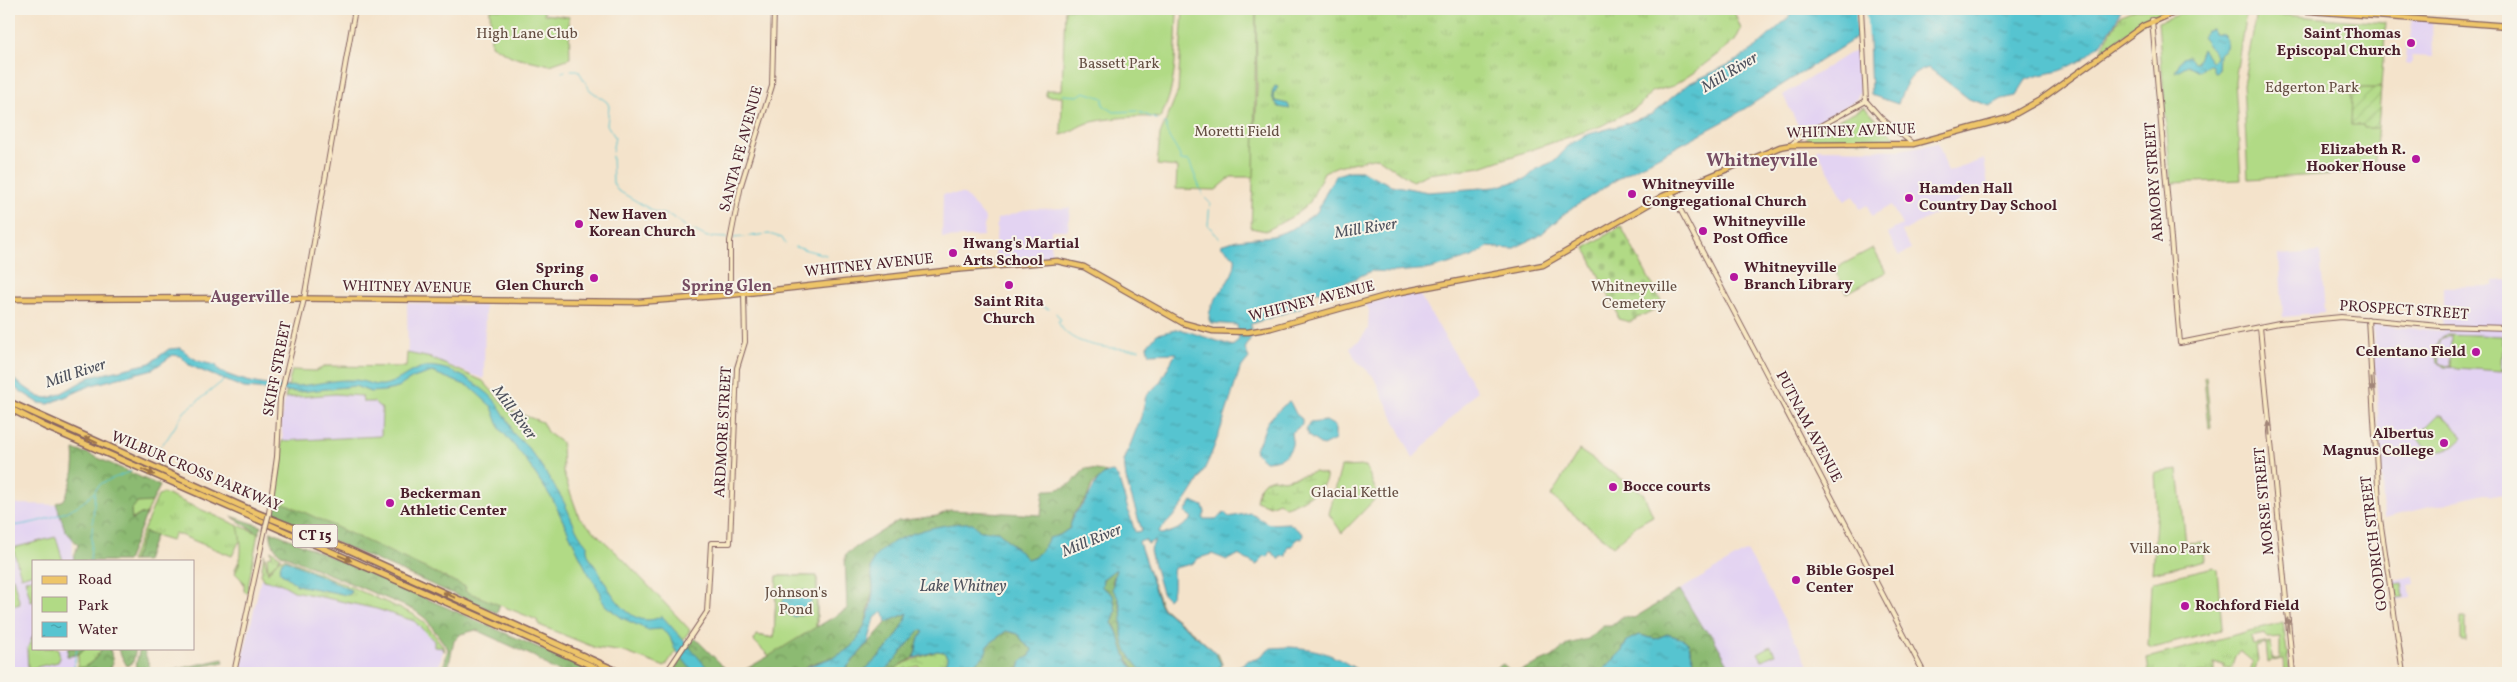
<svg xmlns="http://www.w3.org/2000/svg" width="2517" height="682" font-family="Vollkorn,serif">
  <defs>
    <pattern id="grass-tufts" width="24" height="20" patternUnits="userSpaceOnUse" patternTransform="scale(1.25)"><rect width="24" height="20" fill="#b1da85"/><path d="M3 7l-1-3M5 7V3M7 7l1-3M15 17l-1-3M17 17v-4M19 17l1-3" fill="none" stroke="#9abb73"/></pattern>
    <pattern id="forest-crowns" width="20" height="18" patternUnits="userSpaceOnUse" patternTransform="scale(1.25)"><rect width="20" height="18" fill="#8cba72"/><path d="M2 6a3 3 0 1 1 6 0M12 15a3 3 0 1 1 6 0" fill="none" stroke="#74975e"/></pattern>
    <pattern id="wetland-marsh" width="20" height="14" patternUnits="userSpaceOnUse" patternTransform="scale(1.25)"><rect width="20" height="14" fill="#b1da85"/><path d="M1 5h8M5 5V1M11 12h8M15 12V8" fill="none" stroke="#9abb73"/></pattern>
    <pattern id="cemetery-stones" width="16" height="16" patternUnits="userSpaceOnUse" patternTransform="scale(1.25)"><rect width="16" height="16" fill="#b1da85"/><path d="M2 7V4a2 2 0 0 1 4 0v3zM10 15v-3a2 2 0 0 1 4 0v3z" fill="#9abb73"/></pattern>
    <pattern id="garden-furrows" width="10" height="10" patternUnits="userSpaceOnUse" patternTransform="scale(1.25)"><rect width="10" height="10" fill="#b1da85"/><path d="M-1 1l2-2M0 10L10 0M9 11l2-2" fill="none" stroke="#9abb73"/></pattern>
    <pattern id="water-ripples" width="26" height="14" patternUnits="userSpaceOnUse" patternTransform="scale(1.25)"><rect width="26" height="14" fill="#57c4d0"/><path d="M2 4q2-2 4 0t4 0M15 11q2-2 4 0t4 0" fill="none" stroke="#4a9fa9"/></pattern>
  </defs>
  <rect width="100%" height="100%" fill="#f7f3e8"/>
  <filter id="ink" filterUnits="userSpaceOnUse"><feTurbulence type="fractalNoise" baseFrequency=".02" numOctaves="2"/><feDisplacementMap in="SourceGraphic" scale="10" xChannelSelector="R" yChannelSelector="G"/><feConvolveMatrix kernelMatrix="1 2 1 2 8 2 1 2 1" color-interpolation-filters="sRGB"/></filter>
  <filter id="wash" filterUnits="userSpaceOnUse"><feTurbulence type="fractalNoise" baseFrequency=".0096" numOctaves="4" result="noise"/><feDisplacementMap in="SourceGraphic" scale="20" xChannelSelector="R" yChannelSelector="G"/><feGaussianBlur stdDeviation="1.12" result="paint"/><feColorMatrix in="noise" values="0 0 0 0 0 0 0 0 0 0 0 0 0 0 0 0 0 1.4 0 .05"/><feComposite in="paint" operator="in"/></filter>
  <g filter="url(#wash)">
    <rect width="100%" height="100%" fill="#f4e3cb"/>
    <!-- built -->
    <path fill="#e3d3f2" d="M2412,19l20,1 1,37 -21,-1 -2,9 -5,-1 1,-19 4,-4z
      M1857,51l3,40 -4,9 -55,31 -18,-36 65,-41z
      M1938,143l10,29 36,-13 4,26 -86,47 9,18 -12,6 -12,-23 15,-8 -11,-20 -19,11 -5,-11 -7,4 -6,-13 -9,5 -29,-52 84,1z
      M943,194h21l21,24 -2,18 -41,2z
      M1070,208l-2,22h-17v26l-56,5 2,-42 33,-10z
      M2320,252l5,61 -42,4 -4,-62z
      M2508,280v215l-24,-1 -100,24 -11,-193 70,6v-44l51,-1v-5z
      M1418,292l59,99 -64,67 -40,-82 -18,-17 -5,-12 9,-6 9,-12 1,-19 -3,-6z
      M407,303l78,2 -1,74 -36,-14 -40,-3z
      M335,394l27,2 17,9 3,4 -1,27 -98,5 -2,-20 4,-23z
      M9,504l63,1 1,56h-39v87h38l4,8 -2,11 -3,-1v7h-62z
      M1747,551l7,12 59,110h-82l-53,-82z
      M2414,576l1,8 -6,1 2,13 -15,2 -2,-20z
      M261,578l21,6 12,7 83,18 37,12 30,27 -7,25h-197z"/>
    <!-- grass -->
    <path fill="url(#grass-tufts)" stroke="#7e7c58" fill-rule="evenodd" d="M1256,9h477l8,20 -6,12 -42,32 -20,13 -22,6 -12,14 -38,20 -120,41 -53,7 -16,7 -35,-24 -39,9 -14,6 -14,30 -13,12 -31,17 -15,-3 6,-142z
      M2135,9h36l-25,11 -44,31 -1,-2 20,-34z
      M2206,376l5,51 -2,1 -5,-51z
      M163,493l76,33 11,8 -10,31 4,19 -9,-15 11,-22v-7l-7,2 -7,14 -57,-23 -4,8 -26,-8 -12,28h-3l28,-65z
      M146,501l6,1 -6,13 -5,-1 -10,6v-10l4,-7z
      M271,550l10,7 -13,14 -1,-14 5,-1z
      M264,554l4,19 10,-13 7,-2 128,56 12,9 19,24 1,4 -3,-1 1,-2 -9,-1v-6l-20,-20 -37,-12 -83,-18 -12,-7 -19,-4 -2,-5z
      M2283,622l7,51h-5l-1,-14 -13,2 -3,2 -2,-19 -10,3 2,12 -4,14h-4l3,-11 -13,-11 -4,5 -4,12h-8v-4h-10v9h-65l-2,-15zM2265,634l2,4 13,-1v22h-8l-1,-17 -18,3 -2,-8z
      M85,648h17c-5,10 -14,19 -24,22v-15z"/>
    <!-- forest -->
    <path fill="url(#forest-crowns)" stroke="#6b6c4e" d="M74,450l13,3 73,33 -8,16 -15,1 -6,7 1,10 9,-6 5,1 -19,46h-54l5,-16 -13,-15 -9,-27 8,-3c8,-17 12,-31 10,-50z
      M1085,468l22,4 -15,13 -5,13 -14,16 -3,14 -10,7 -11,4c-5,10 -10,17 -22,20l-29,-28h-18l-109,35 2,23 -9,41 -9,13 -14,12 -31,9 -13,9h-58l30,-17 -15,-15 2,-6 18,3 3,-62h40v51l30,-18 -2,-53 2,-3 51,-32 39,-5 13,-6 91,5 3,-25c20,1 29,-6 41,-22z
      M279,491l224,106 -6,16 -224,-98z
      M231,516l30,10 -2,8z
      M271,531l326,142h-30l-15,-4 -17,-12 -59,-27 -15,4 -7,7 -7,32h-5l6,-24 -22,-30 -12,-9 -133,-56c-7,-5 -11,-14 -10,-23z
      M145,532l10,4 -9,25h-13z
      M1138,542l22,60 3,6 55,46 4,10 -2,9h-3c14,-17 -42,-54 -54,-64l-4,-6z
      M1117,568l-5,14 5,12 7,31 -2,10 21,37 4,1 -11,-2 -11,-15 -9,-28 -4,-5 4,-12 -15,-24 2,-8z
      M1680,590l22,37 10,8 21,38h-35l-10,-30 -5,-4 -16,-5 -12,5 -15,-4 -13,6 -5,10 -18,18 -1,4h-88l37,-16 16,-13 20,-5 15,-13h8l12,-10 11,2z
      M908,613c-8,25 -28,44 -47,60h-19l45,-51z
      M919,630l5,1 -5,7 -5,20 -14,7 -7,8h-12l7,-5z
      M1006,631l12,3 7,10 8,5 -3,7 -9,5 -3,12h-55l12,-9 13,-19z
      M695,638l35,35h-18l-24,-26z
      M68,648h17c-6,6 -9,8 -18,8z
      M102,648h8l3,15 -5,10h-46l3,-4c17,2 29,-5 37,-21z
      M117,648h19l-3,14 -6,4z
      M140,648h3l9,25h-18z
      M682,657l12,16h-22z
      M223,659l1,3 -53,11h-12z
      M1503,664l10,9h-25z"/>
    <!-- wetland -->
    <path fill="url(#wetland-marsh)" stroke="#7e7c58" d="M1315,472l11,3c3,13 -31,30 -41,32l-6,-5 -9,4 -14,-5 3,-13 6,-7 8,-3 10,2z
      M937,651l7,1 4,7 -6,14h-23v-7l-26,7 7,-8z"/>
    <!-- cemetery -->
    <path fill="url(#cemetery-stones)" stroke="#7e7c58" d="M1621,226l42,79 -33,17 -12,-3 -1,-7 -32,-64z"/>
    <!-- park -->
    <path fill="#b1da85" stroke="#7e7c58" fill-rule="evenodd" d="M490,9h54v5l25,3 1,41 -20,7 -39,-9 -20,-11z
      M1065,9h110l2,5c-2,36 1,72 -17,104 -18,-3 -57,0 -75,6 -9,3 -14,9 -24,11l1,-38 -16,-1v-6h16z
      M1183,9h73l-2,168h-23l-15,13 -40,-1 1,-22 -20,-2 3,-30 18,-44z
      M2213,9l33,3 -11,69 6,99 -70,3 -13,-161 25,-9z
      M2257,13l129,10 -12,149 -126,7 -5,-95z
      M1864,107l32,31v3l-90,-1 2,-5z
      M1873,248l13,24 -39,21 -13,-24z
      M2447,334l55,2 6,2 -6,-1 -1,32h7l-7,2 -57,-4 -7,-6 -3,-12 5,-10zM2451,335l-1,32h-1l-9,-4 -4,-13 4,-11z
      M407,353l24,5 52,23 26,29 33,12 5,10 15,11 1,29 16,45 45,43 66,70 -25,37 -41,-15 -28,-4 -57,-23 -2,-5 -72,-29 1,-4 -186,-86v2l-4,-1 6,-61 99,-5 1,-27 -8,-7h-11l-1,-6 -27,-2 -50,4 7,-28 24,1 10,-5 80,1z
      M2438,415h4l21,22c-19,19 -28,19 -47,0z
      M1579,450l64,43 10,23 -16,9 -24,21 -62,-50z
      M1366,466l12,30 -36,37 -13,-19 12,-47z
      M2178,470l8,73 17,-1 2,18 -53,13 5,-66 -2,-34z
      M238,525l20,8 -11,60 -3,-2v-9l-9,-9c9,-15 6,-32 3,-48z
      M56,537l7,24h-29v12l-13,4 -8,-29z
      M2214,567l3,3 5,57 -2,4 -68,17 -4,-2 3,-62 3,-3z
      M777,576h40l-1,51 -47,29 -15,-15 2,-6 18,3z
      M13,578l7,26 -11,3v-28z
      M34,578v23l-3,1 -6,-22z
      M2402,583l2,14 -7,1 -2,-14z
      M2461,618h5v23h-5z
      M34,634v14h24l2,10 -2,4 -30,7 -1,-20z
      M1771,646l4,8 -13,6 -4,-7z"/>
    <!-- garden -->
    <path fill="url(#garden-furrows)" stroke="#7e7c58" d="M2357,88h24l-3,40h-14l-1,-3h-12l1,-32z"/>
    <!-- water -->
    <path fill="url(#water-ripples)" stroke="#50727e" d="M1793,9h62v2l74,-2 9,3 21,-3h162c-11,29 -29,48 -57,60 -12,5 -26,5 -38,11l-10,16 -14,3 -12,7 -21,-7 -40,-31c-19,4 -25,18 -31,36l-27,-9 -2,-58 -13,1 -126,80 -108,58 -54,35 -29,25 -27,13 -24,-2 -16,10 -41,12 -37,3 -23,-1 -28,13 -33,10 -10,14 -49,16v13l-6,12 4,9 -9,11c-20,61 -32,117 -81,162l1,3c10,0 25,-7 32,-16l-7,-6 7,-11 11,5 2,6 -2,7h13l8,-7 5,5 21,-4 19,11 20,-1 14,11 -1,5 -4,-1 -6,8h-4l-2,10 -6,1 -1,3 -8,-9 -3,6 -4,-1 -7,9 -19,-10 -11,5 -15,-6 -13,4 -7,6 -18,4c-3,10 3,23 -6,31l-6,-6 -12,-42 5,-11 -7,4 -3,-4 -6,2 20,61 4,6 51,42 7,13 -4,9 -74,-1c-10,-10 -20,-23 -21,-38 0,-15 1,-34 -10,-45l4,-20 -13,10 -1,8 11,8 3,16 -4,12c12,16 9,38 27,50h-121l3,-12 9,-5 2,-7 -7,-5 -7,-10 -12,-3 -18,14 -3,10 -22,18h-21l6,-14 -4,-7 -7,-1 -23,7 5,-20 5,-6 -4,-2 -32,38 -7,5h-20c19,-16 39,-35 47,-60l-21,9 -4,-11 -8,7 -7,25 -26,30h-45c19,-14 45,-13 59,-32 10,-14 17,-37 17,-54 0,-6 -2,-13 -2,-19 3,-31 77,-47 102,-45l7,8h18l29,28c12,-3 16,-10 22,-21l11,-3 10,-7c3,-18 8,-16 17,-29 7,-10 10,-26 26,-27l5,5 17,55 7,-1 -16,-52 -2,-18 17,-44 5,-21 14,-14 16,-29 -27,1 -2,-8 10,-12 23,-5 53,17 6,-7 -2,-14 -26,-2 -2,-3c-1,-23 29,-40 26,-63l-15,-12 17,-5 36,-4 19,-7 25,-17 13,-28 7,-9 12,-4h13l29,14 37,7 67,-5 31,-8 12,-11 17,-7 15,-17 19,-10 33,-9 30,-11 36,-30 50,-24 17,-12 34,-31z
      M2212,29l1,5 10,1 4,5 -1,8 -7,6 -1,17 -4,1 -3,-8h-3l-9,7 -11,-6 -13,7 7,-14 6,-2 6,6h3l5,-13 9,12 4,-2 1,-4 -14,-18 4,-7z
      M1275,86l3,1 -5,8 2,6 13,3 2,5 -11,-2c-6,-8 -10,-10 -4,-21z
      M181,348c13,12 17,14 35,17l3,6c24,11 52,17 78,15 19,-1 37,-7 56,-6 11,0 19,6 30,5 13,-2 22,-11 34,-16 22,-9 52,9 69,23 10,7 16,20 23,30 2,3 1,7 3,10 5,6 11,10 16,16 12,14 22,32 32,47 10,16 14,37 27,50 -1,10 5,17 10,24 13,22 34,64 65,47l50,57h-18l-20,-25 -4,-11 -9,-8 -13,1 -26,-12 -16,-12 -5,-7v-6l-14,-22 -34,-71 -30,-44 -23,-27 -8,-22 -22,-20 -38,-15 -19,6 -18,11 -11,2 -14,1 -15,-6 -57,6 -54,-4 -44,-18 -11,-5 -9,-9 -7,-1 -20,14 -61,16 -43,19 -10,-1 -30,-19v-8l30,21 9,1 12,-4 30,-17 60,-14 19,-14z
      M1290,402l6,12 6,5v6l-11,8c0,4 2,8 1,12 -3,12 -16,16 -27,16l-9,-8 -1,-5c7,-7 8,-17 12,-25 3,-5 19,-21 23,-21z
      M1326,421l9,5v14l-12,6 -15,-10 -2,-7 4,-6z
      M286,560l65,30 -1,4 -3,1 -50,-10 -18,-14 3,-10z
      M803,590l6,2 3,5 -3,15 -15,5 -12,-5 -2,-3c3,-13 11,-17 23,-19z
      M1667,634l16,5 5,4 10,30h-95l1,-4 18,-18 5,-10 7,-4 6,-2 15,4z
      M1289,647c35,2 45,9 74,26h-135l21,-13 8,-1 14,-11z"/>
    <!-- pier -->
    <path fill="#f4e3cb" d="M1856,9h10l2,30 -11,1z"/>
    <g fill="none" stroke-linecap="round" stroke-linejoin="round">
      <!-- stream -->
      <path stroke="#57c4d0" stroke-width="1" d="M571,70h7l12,20 17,12 2,4 -2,19 8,12 -3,15
        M562,72l3,-1
        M1063,95l15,1 6,-4 19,6v7l11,7 23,-1 21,9
        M1164,123l2,1c-1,15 12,22 15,36l8,1 14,35 7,7 -2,22 11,13
        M612,156l1,27 4,7 38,22 16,4 14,10
        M693,230l14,7 21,1
        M733,238l36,-4 13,4 3,5
        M795,247l31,8
        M1024,300l25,9
        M1056,313l5,7 -3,1c10,27 57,28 81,28
        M148,458l19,-19 18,-28 38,-30
        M9,526c24,-1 70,-14 85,-34
        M90,561l5,-71 7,-7 29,-12
        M77,648l-3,18 4,7"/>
    </g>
  </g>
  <g filter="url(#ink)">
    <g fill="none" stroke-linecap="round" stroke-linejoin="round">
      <!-- secondary casing -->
      <g stroke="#866463" stroke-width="6">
        <path id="secondary" d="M1861,9l5,92 14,16 33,27
          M2152,20l28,323 99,-20 62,-6 99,9 68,2
          M1791,145l9,-8 66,-36
          M1671,192l253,481
          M730,295v-54l11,-56 31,-99 2,-77
          M2368,319l12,200 23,154
          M2260,327l33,346
          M269,513l8,-56 3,-59 24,-99 51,-290
          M234,673l31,-144
          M666,673l41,-61 4,-69h19l7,-175 8,-26 -1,-49"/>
      </g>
      <!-- primary casing -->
      <g stroke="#866463" stroke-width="7">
        <path id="primary" d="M2284,9l224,17
          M9,299l242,-1 387,4 92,-7 223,-25 104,-9 27,6 99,56 30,8 35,1 23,-4 125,-35 147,-28 120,-69 117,-49 11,-2 122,-1 95,-26 32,-18 103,-74 40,-17"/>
      </g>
      <!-- motorway casing -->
      <g stroke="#866463" stroke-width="8">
        <path id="motorway" d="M9,402l248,111 90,36 274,124
          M9,408l35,18 564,247"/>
      </g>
      <!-- secondary -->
      <use href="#secondary" stroke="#f8e8c3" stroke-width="4"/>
      <!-- primary -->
      <use href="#primary" stroke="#eec569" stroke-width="4.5"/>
      <!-- motorway -->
      <use href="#motorway" stroke="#eec569" stroke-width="5"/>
      <!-- secondary-bridge casing -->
      <g stroke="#866463" stroke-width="6" stroke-linecap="butt">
        <path id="secondary-bridge" d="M265,529l4,-16"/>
      </g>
      <!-- secondary-bridge -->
      <use href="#secondary-bridge" stroke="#f8e8c3" stroke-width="4"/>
    </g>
    <!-- one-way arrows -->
    <defs><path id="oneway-solid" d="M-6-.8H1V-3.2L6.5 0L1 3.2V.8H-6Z" transform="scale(1.25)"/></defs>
    <g fill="#a18477">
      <use href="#oneway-solid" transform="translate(2372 385) rotate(86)"/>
      <use href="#oneway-solid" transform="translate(2269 428) rotate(-95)"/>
      <use href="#oneway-solid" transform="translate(2288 625) rotate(-95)"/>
    </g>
    <g fill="#9c724a">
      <use href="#oneway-solid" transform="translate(91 440) rotate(-156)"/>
      <use href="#oneway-solid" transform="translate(148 472) rotate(24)"/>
      <use href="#oneway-solid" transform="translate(345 558) rotate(23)"/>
      <use href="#oneway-solid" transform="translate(449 595) rotate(-156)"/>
    </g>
  </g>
  <!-- markers -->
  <g fill="#b5179e" stroke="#f7f3e8" stroke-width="2">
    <circle cx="2411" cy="43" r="5"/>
    <circle cx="2416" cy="159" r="5"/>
    <circle cx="1632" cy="194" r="5"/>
    <circle cx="1909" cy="198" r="5"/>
    <circle cx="579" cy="224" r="5"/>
    <circle cx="1703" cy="231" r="5"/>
    <circle cx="953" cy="253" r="5"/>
    <circle cx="1734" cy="277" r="5"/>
    <circle cx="594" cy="278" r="5"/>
    <circle cx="1009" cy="285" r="5"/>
    <circle cx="2476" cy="352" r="5"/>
    <circle cx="2444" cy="443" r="5"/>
    <circle cx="1613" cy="487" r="5"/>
    <circle cx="390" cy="503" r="5"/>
    <circle cx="1796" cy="580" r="5"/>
    <circle cx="2185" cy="606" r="5"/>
  </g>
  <g text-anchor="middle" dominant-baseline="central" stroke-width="4" stroke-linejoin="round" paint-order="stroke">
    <!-- shield labels -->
    <rect fill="#f7f3e8" stroke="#7e5f64" stroke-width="1" x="292.5" y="524.5" width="45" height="23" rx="4"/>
    <g font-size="14" font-weight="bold" fill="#4a1f2b">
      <text x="315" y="536">CT 15</text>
    </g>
    <!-- park labels -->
    <g font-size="15" fill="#644e42" stroke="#f7f3e8">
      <text x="527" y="34">High Lane Club</text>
      <text x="1119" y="64">Bassett Park</text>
      <text x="2312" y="88">Edgerton Park</text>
      <text x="1237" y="132">Moretti Field</text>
      <text x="1634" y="287">Whitneyville<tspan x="1634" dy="17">Cemetery</tspan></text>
      <text x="1355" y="493">Glacial Kettle</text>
      <text x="2170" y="549">Villano Park</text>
      <text x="796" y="593">Johnson's<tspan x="796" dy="17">Pond</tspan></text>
    </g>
    <!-- poi labels -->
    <g font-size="15" font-weight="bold" fill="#4a1f2b" stroke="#f7f3e8" text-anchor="start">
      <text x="2401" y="34" text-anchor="end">Saint Thomas<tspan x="2401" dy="17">Episcopal Church</tspan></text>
      <text x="2406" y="150" text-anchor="end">Elizabeth R.<tspan x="2406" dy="17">Hooker House</tspan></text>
      <text x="1642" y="185">Whitneyville<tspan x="1642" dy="17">Congregational Church</tspan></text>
      <text x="1919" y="189">Hamden Hall<tspan x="1919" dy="17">Country Day School</tspan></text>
      <text x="589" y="215">New Haven<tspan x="589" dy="17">Korean Church</tspan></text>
      <text x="1713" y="222">Whitneyville<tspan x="1713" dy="17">Post Office</tspan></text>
      <text x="963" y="244">Hwang's Martial<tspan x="963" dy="17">Arts School</tspan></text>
      <text x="1744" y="268">Whitneyville<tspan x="1744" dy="17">Branch Library</tspan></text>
      <text x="584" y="269" text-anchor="end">Spring<tspan x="584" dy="17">Glen Church</tspan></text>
      <text x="1009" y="302" text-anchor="middle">Saint Rita<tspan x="1009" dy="17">Church</tspan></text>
      <text x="2466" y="352" text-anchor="end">Celentano Field</text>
      <text x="2434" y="434" text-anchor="end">Albertus<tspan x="2434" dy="17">Magnus College</tspan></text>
      <text x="1623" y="487">Bocce courts</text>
      <text x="400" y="494">Beckerman<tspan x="400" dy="17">Athletic Center</tspan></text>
      <text x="1806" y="571">Bible Gospel<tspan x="1806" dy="17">Center</tspan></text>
      <text x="2195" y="606">Rochford Field</text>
    </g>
    <!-- street labels -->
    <g font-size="15" fill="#4a1f2b" stroke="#f7f3e8">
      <text transform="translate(1851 132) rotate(-2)">WHITNEY AVENUE</text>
      <text transform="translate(742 149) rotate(-75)">SANTA FE AVENUE</text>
      <text transform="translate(2155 182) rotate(-94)">ARMORY STREET</text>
      <text transform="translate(869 266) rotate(-6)">WHITNEY AVENUE</text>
      <text transform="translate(407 288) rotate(1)">WHITNEY AVENUE</text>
      <text transform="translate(1312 302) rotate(-14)">WHITNEY AVENUE</text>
      <text transform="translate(2404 311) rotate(4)">PROSPECT STREET</text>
      <text transform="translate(278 369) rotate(-79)">SKIFF STREET</text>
      <text transform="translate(1808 427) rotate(62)">PUTNAM AVENUE</text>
      <text transform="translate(724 432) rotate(-87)">ARDMORE STREET</text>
      <text transform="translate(196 472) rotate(23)">WILBUR CROSS PARKWAY</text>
      <text transform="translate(2265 501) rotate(-95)">MORSE STREET</text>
      <text transform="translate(2375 543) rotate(-97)">GOODRICH STREET</text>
    </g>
    <!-- water labels -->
    <g font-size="16" font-style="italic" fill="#4e515d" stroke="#f7f3e8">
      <text transform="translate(1730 73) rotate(-31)">Mill River</text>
      <text transform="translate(1366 229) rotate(-9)">Mill River</text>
      <text transform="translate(76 374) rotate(-18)">Mill River</text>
      <text transform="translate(514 413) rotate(53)">Mill River</text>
      <text transform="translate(1092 541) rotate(-22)">Mill River</text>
      <text x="963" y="587">Lake Whitney</text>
    </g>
    <!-- neighbourhood labels -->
    <g font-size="16" font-weight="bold" fill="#774d63" stroke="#f7f3e8">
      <text x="727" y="287">Spring Glen</text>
      <text x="250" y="298">Augerville</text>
    </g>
    <!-- quarter labels -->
    <g font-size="18" font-weight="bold" fill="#774d63" stroke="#f7f3e8">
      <text x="1762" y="161">Whitneyville</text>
    </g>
  </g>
  <!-- margin -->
  <rect width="2517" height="682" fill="none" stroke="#f7f3e8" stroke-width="30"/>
  <!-- legend -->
  <rect x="32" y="560" width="162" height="90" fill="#f7f3e8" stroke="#b29e9c"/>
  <rect x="42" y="576" width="25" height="8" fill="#eec569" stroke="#b29e9c"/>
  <text x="78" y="584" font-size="15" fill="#4a1f2b">Road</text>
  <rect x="42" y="597" width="25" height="15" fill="#b1da85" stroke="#b29e9c"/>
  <text x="78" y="610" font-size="15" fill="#4a1f2b">Park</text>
  <rect x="42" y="622" width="25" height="15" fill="url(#water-ripples)" stroke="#b29e9c"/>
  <text x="78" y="634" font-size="15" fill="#4a1f2b">Water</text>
</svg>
